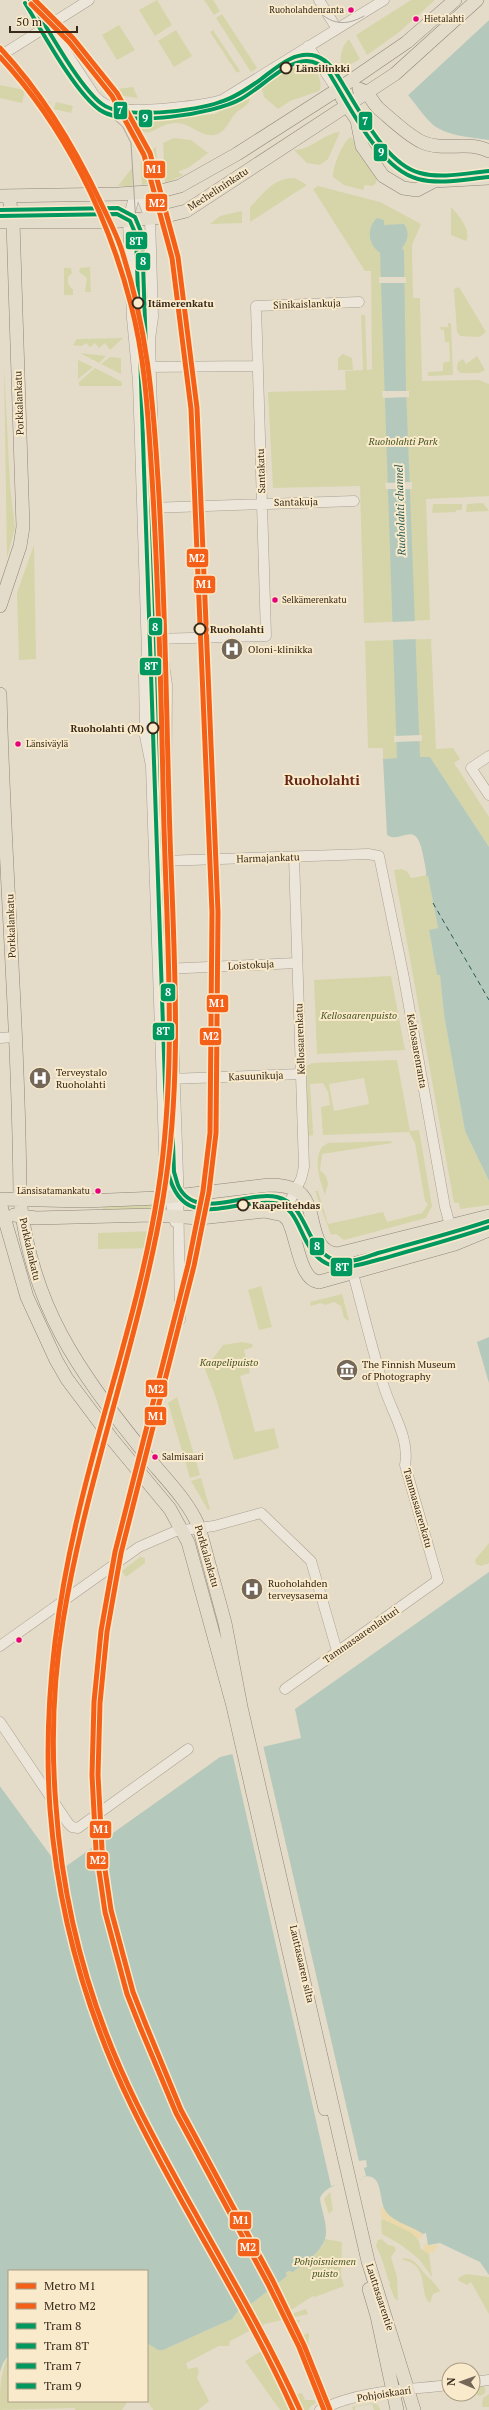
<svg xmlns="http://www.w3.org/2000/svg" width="489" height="2410" font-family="'PT Serif',serif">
  <rect width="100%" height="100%" fill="#e4dcc8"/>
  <!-- green -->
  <path fill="#d5d5a9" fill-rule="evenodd" d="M157,0l15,25 -17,11 -16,-26z
    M204,0h9l7,11 -6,4z
    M411,0h24l-37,33 -31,22 -11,-20z
    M222,14l35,54 -6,4 -35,-54z
    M119,25l16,25 -18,10 -15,-25z
    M176,30l16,26 -18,11 -16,-26z
    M213,30l27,41 -3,2 -27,-41z
    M349,39l11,20 -16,9 -3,-1c-1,-11 0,-20 8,-28z
    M301,58c11,2 24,23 18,33l-29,10 -12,8 -14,-12 -3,-12 34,-21v-5z
    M0,85l25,5 -3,13 -22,-5z
    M133,87l5,11 -29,-4 8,-5z
    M248,94c1,3 2,5 1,8 -3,5 -11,8 -14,12 -7,8 -9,19 -21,21 -14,2 -24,-12 -37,-12 -25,0 -24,22 -49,-1l87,-8z
    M34,99l16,3 -1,6 -16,-4z
    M56,102l17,4 -2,7 -17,-4z
    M340,132l-12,27 -8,6 -13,-2 -13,-13c18,0 28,-16 46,-18z
    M351,137l26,38 -1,8 -3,3 -8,-1 -2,5 -19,-5 -11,-8c-1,-9 11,-38 18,-40z
    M174,138l17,2 17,13 -20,15 -9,3v2l5,2 -19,8 -2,-40z
    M156,147l2,36 -16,2 -1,-26z
    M132,168l1,18h-15z
    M295,178l12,7 -57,37v-15c15,-14 22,-29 45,-29z
    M318,186l62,16 41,22 -9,21 1,53h7l2,83 57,-1 10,4v112l-63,3 4,121 -66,3 -4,-137 -87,2 -5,-96 78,-2 -1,-19 18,-1 -2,-55h4l2,55 5,-1 -1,-98h-6l-52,-82z
    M451,207c7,7 21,24 15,34l-15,-6z
    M242,211v12l-32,1 10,-8z
    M90,267l1,25h-6l2,-14 -8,-6 1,-4z
    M64,268h7l1,5 -4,4v7l5,6v5h-9z
    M459,287l27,45 -6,5 -20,-1 -3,-4 -3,-43z
    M448,323h3l2,52 -25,1v-4l15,-1v-8l7,-2 -1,-19h-4l-1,-12h-3l-1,-3h8z
    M123,338l-13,12 -5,-7 -6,5 -4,-5 -5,4 -4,-4 -4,3 -9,-1 4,-6z
    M80,353l26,3 -7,7z
    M343,354l9,4 1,12h-15v-12z
    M477,356l8,14 -6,3h-19l-3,-4 1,-7 5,-3 3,5z
    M110,357l11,1v16l-20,-10z
    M78,360l15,7 -15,12z
    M4,365l6,120 5,43 -8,30z
    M95,368l27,14v4h-43v-4z
    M483,503l6,8 -23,1 1,-8z
    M433,504h29v6h-6v2l-24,1z
    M34,545l2,114 -17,1 -2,-67z
    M431,639l5,110 17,-1 7,11 -6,4 35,54v30l-59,-90 -47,2v-11h-15l-3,-107z
    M401,869l6,2 4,7 17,-3 10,53 -9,2 8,45 3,-1 4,41 21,116 24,50v24l-29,4 -1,-6h-5l-60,-333z
    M391,976l14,74 -88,4 -3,-74z
    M397,1060l13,71 9,-1 13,76 -6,12 -82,22 -8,-6 -5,1 -16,-44h3l10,33 55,-12 4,10 35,-9 6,-9 -3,-3 -10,-58 -6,-11 -86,3 -2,-28 9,-2 -2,-13 -5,-9 -13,1 3,47v4l-5,1 -2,-70 7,-3zM364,1078l5,26 -35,7 -5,-27z
    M391,1141l1,2 -70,11 -2,16 6,6 2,8 -3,11c-5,-14 -12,-35 -3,-48l6,-4z
    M155,1204v5l-52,1v-4z
    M157,1231v17l-59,1v-16z
    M261,1286l11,41 -13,3 -11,-40z
    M342,1294l7,27 -5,-3 -3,-12 -7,-4 -9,3 -4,-2 -10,3 -1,-4z
    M242,1342l10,2 1,3 -9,3 6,23 -10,3 15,56 19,-4 5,20 -45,12 -18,-62 -11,-29 18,-24z
    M177,1397l23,78 -10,3 -22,-75z
    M201,1478l9,31 -2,1 -17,-29z
    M489,1543v20l-8,3 -5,-2 -1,-4z
    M140,1557l5,1v5l-19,14 -4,-6z
    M330,2192l3,18 -4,4 -5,-15z
    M383,2219c13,7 39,13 37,29l9,6 3,23 -14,-19 -17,-13 -19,-11 -1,-13z
    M325,2239l17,3 -1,34 3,10 -29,11 -2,-1 -30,19 -1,5 9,-6 15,-5 2,5 -13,3v3h5v2l-5,4v8l-5,1 -8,-15 -18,4 -3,5 -2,-3 -29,15 -1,5h-10l-33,17 2,6 9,-2 2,5 -2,6 12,23 -11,9h-45l-6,-10v-57l11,7h5l69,-31 6,-8h4l45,-35 -1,-4 5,-1 1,2 30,-26z
    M382,2239l6,6 6,1 2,4 -5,7 6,20 1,23 -3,-1 -6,-15 2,-1 -2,-1c-4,-12 -6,-23 -13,-36l2,-6z
    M403,2258c14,1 16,10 24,18 5,5 9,8 13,15l-7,3 -3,9c-12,-8 1,-38 -27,-43z
    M466,2274l23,3v37l-18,-32 -4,3 -8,-4 -1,-3z
    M298,2332l6,3 5,-2 -1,16 3,7 -6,-3v-12z
    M273,2344l11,31 -2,1 3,2 7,18 10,-3 3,7h9l2,3 -5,3 -2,4h-29l-35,-49z
    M9,2355v46h119l-6,9h-46l-2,-2 -74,2c0,-20 0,-39 9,-55z
    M474.5 2390a5.5 5.5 0 1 1 11 0a5.5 5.5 0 1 1-11 0Z
    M489,2394v13h-6l-1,-2 1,-7z
    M372,2403l6,2 2,5h-6l-2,-6 -17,3v3h-2l-1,-3z"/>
  <!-- sand -->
  <path fill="#ebd9ac" d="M384,2206l9,11 30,17 -5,6 -6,-7 -31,-15v-10z
    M426,2242l2,3h10l-4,6 -5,3 -6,-4z"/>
  <!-- water -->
  <path fill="#b4c9bc" d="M489,20v120c-18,-3 -46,-4 -59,-18 -8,-8 -14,-18 -22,-27z
    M377,218l7,2v5l20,-1c6,8 4,17 -2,24l2,3 2,136 14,370h10l59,90v334l-24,-50 -21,-116 -4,-40h-3l-8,-45 9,-2 -10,-52h-2c1,-5 -2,-15 -3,-21 -7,-38 -22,-10 -36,-20l-4,-76 14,-1 -17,-505c-12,-9 -14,-24 -3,-35z
    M489,1337v46l-12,-41z
    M489,1572v703l-9,-13 -40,-19 -12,2 -2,-12 -3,1c-11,-8 -31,-12 -38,-24 -7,-12 -1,-38 -23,-33l1,2c-15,3 -36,4 -43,19 1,11 6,22 6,33 1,19 -22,31 -34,42l-1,-2 -5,1 1,4 -45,35h-4l-6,8 -69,31h-5l-11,-7v-72h-138v84l-6,8 -3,9v-586l57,78 8,3 155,-110 81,-19 -6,-29z"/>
  <!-- pier -->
  <path fill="#e4dcc8" d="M489,18v2l-83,77 1,-3z
    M379,277h27v6h-27z
    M382,391h27v6l-26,1z
    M412,482v7h-26l-1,-6z
    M418,621v18l-27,1 -1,-18z
    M422,735v6l-28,1v-6z
    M263,1745l96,416 7,-1 1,7 -3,1 2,8 -4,1 1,2 -32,7 -99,-434z
    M209,1763l1,1 -146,103 -7,-3 -57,-78v-2l58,79 7,2z"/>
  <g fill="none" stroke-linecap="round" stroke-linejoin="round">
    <!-- ferry -->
    <path stroke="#285854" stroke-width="1" stroke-dasharray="5 4" stroke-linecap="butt" d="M433,903l56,97"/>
    <!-- minor casing -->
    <g stroke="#a9a092" stroke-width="11">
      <path id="minor" d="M32,0l62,95c7,8 17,13 27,14 17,3 84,-3 101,-9l162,-100
        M319,0l18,29
        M308,46l29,44
        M0,56l89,-56
        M135,193l-7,27 4,98 6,63 9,271 -3,21 1,63 6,30 14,410 10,46
        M140,193l10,25 3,99 -3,22 1,41 9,258 7,47 -1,140 12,351 2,144
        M146,367l112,-1
        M150,508l204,-7
        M154,639l112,-3 -10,-330 103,-4
        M489,756l-18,12 18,27
        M162,861l206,-7 11,2 24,117 42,234 10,37
        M165,969l132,-6
        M0,1038l14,-1
        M170,1079l131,-5
        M283,1215l18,-36 3,-12 -10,-310
        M0,1646l139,-99 37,-16 38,-5 47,-13 50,48 26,90
        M285,1689l153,-109 -33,-115c5,-27 -13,-52 -21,-78 -14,-44 -24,-90 -37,-135
        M0,1722l68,101 4,4 6,1 110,-79
        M473,2382l16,-2
        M320,2410c39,-20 86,-20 129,-25"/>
    </g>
    <!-- major casing -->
    <g stroke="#8e8679" stroke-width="14">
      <path id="major" d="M359,89c11,3 12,12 19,19 13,11 29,27 44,34 21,10 46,-2 67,9
        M342,98l15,22 5,26 21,30 20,12 14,2 17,-9 55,-3
        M0,196l119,-2 42,-3 19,-5 57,-32 100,-64 70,-48 48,-42
        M0,222h109l53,-5 24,-6 209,-137 82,-74
        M0,606l20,-60 3,-19 -10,-305 -4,-25
        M0,694c4,169 19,337 20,506 12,106 57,169 122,250 19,25 45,48 57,77l26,96 16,84 127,554 46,149
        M0,1199l84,2 75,-3 110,-13c9,0 19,1 27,5 24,14 9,60 41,64l152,-38
        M0,1203l27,94 29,63 11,19 45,60 58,70 18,33 45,164 92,403
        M14,1215l22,3 117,-3 47,3 64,-7 19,4 5,5c9,16 11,60 31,62l136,-38 34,-14
        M369,2289l8,27 20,94"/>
    </g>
    <!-- minor -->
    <use href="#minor" stroke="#ece6da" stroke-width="10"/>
    <!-- major -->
    <use href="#major" stroke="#e4dccb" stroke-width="13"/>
    <!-- tram -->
    <path stroke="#aba59b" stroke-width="1" d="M316,9c14,15 29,18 48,7
      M87,89l11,16 25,22 8,16 6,98"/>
    <!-- tram-1 casing -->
    <g stroke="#f8eacb" stroke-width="7">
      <path id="tram-1" d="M0,210l118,-2 17,9 7,17 32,938c2,5 3,13 6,17 19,32 69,1 97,8 34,8 27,59 63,64 13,2 26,-4 38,-8 37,-10 75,-20 111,-32"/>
    </g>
    <!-- tram-2 casing -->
    <g stroke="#f8eacb" stroke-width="7">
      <path id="tram-2" d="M0,216l117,-2 13,7 6,14 32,937c15,63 64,26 106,31 21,2 25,28 35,43 7,12 17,20 31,21 14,1 28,-5 41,-8 36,-10 73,-20 108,-32"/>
    </g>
    <!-- tram-3 casing -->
    <g stroke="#f8eacb" stroke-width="7">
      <path id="tram-3" d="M30,0c17,27 49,87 72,104 21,16 94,7 118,-2 15,-4 28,-14 40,-22 16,-12 34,-30 56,-24 14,5 21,18 28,30 17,27 43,79 76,87 22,6 47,0 69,-2"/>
    </g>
    <!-- tram-4 casing -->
    <g stroke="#f8eacb" stroke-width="7">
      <path id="tram-4" d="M25,3c17,28 50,90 75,107 26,18 114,4 141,-11 18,-10 40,-33 59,-37 11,-3 21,2 29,11 20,32 50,96 89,106 23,6 48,0 71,-2"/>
    </g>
    <!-- tram-1 -->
    <use href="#tram-1" stroke="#00985f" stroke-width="4"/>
    <!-- tram-2 -->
    <use href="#tram-2" stroke="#00985f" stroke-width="4"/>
    <!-- tram-3 -->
    <use href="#tram-3" stroke="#00985f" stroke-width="4"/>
    <!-- tram-4 -->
    <use href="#tram-4" stroke="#00985f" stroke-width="4"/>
    <!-- metro-1 casing -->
    <g stroke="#f8eacb" stroke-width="8">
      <path id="metro-1" d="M35,0l38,38 44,55 33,60 28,104 19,151 21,504 -2,221 -7,59 -15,74 -73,287 -14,79 -7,71 -2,72 4,74 9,61 22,82 13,33 35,85 92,171 31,64 26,65
        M0,48c43,46 74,98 101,155 7,15 15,30 20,45 26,79 32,150 37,232 7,108 8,215 11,322 3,132 16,266 -6,397 -24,142 -77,279 -100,422 -10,61 -12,124 -7,185 7,104 35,205 81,298 51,104 115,200 163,306"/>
    </g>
    <!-- metro-2 casing -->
    <g stroke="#f8eacb" stroke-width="8">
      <path id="metro-2" d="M31,4l38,38 43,54 32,59 28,103 19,151 21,503 -2,221 -7,58 -15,74 -73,287 -14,79 -7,71 -2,73 4,75 9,62 22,82 13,33 36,86 92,171 31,63 25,63
        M0,57c64,69 108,158 131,248 15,57 17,114 21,172 6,102 9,205 11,308 2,136 16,272 -5,407 -17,110 -55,215 -80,323 -23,97 -35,194 -28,294 8,103 36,203 81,296 50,104 115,200 162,305"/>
    </g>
    <!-- metro-1 -->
    <use href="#metro-1" stroke="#f56019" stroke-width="5"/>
    <!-- metro-2 -->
    <use href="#metro-2" stroke="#f56019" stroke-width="5"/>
  </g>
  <!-- icons -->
  <defs>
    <g id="hospital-disc" transform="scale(1.15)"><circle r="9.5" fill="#746757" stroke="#f8eacb"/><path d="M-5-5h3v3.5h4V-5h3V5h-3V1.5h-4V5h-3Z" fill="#fff"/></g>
    <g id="museum-disc" transform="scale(1.15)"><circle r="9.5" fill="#746757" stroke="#f8eacb"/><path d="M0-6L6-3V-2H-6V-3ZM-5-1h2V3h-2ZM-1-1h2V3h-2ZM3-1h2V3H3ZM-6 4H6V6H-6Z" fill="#fff"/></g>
  </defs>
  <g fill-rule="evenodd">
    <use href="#hospital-disc" x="232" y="649"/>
    <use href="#hospital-disc" x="40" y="1078"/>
    <use href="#museum-disc" x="347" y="1370"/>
    <use href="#hospital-disc" x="252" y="1589"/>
  </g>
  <!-- markers -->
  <g fill="#e5007d" stroke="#f8eacb" stroke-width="1.5">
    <circle cx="351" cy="10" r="3.5"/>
    <circle cx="416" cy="19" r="3.5"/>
    <circle cx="275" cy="600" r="3.5"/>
    <circle cx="18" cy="744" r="3.5"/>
    <circle cx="98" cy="1191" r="3.5"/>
    <circle cx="155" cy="1457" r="3.5"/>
    <circle cx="19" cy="1640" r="3.5"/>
  </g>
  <g fill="#f8eacb" stroke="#37281a" stroke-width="2">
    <circle cx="286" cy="68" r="5.5"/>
    <circle cx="138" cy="303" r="5.5"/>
    <circle cx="200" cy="629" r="5.5"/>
    <circle cx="153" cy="728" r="5.5"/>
    <circle cx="243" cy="1205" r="5.5"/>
  </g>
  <g text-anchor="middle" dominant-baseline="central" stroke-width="4" stroke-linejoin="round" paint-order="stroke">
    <!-- bus labels -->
    <g font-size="9" fill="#37281a" stroke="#f8eacb" text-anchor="start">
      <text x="344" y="10" text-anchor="end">Ruoholahdenranta</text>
      <text x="424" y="19">Hietalahti</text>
      <text x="282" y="600">Selkämerenkatu</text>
      <text x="26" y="744">Länsiväylä</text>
      <text x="90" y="1191" text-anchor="end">Länsisatamankatu</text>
      <text x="162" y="1457">Salmisaari</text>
    </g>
    <!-- stop labels -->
    <g font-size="10" font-weight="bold" fill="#37281a" stroke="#f8eacb" text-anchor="start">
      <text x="296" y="68">Länsilinkki</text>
      <text x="148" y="303">Itämerenkatu</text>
      <text x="210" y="629">Ruoholahti</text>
      <text x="144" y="728" text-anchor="end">Ruoholahti (M)</text>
      <text x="252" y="1205">Kaapelitehdas</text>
    </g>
    <!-- street labels -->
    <g font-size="10" fill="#37281a" stroke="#f8eacb">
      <text transform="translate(218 189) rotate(-33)">Mechelininkatu</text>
      <text transform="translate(307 304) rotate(-2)">Sinikaislankuja</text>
      <text transform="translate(19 403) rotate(-92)">Porkkalankatu</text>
      <text transform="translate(261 471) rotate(-92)">Santakatu</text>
      <text transform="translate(296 502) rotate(-1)">Santakuja</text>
      <text transform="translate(268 858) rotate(-2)">Harmajankatu</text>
      <text transform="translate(11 926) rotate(-92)">Porkkalankatu</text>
      <text transform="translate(251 965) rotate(-3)">Loistokuja</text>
      <text transform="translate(300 1039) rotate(-92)">Kellosaarenkatu</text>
      <text transform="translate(417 1051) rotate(80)">Kellosaarenranta</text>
      <text transform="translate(256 1076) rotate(-2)">Kasuunikuja</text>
      <text transform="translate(30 1249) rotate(77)">Porkkalankatu</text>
      <text transform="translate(418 1508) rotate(74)">Tammasaarenkatu</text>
      <text transform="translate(207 1556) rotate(74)">Porkkalankatu</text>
      <text transform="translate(361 1635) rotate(-35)">Tammasaarenlaituri</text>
      <text transform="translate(302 1964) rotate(77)">Lauttasaaren silta</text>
      <text transform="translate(380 2297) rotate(72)">Lauttasaarentie</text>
      <text transform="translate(384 2394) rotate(-9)">Pohjoiskaari</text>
    </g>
    <!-- park labels -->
    <g font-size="10" font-style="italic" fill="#48551f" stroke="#f8eacb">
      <text x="403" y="441">Ruoholahti Park</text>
      <text x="359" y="1015">Kellosaarenpuisto</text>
      <text x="229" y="1362">Kaapelipuisto</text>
      <text x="325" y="2261">Pohjoisniemen<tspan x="325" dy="12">puisto</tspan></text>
    </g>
    <!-- poi labels -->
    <g font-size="10" fill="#37281a" stroke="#f8eacb" text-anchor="start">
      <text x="248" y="649">Oloni-klinikka</text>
      <text x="56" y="1072">Terveystalo<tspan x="56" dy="12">Ruoholahti</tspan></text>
      <text x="362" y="1364">The Finnish Museum<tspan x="362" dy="12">of Photography</tspan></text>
      <text x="268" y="1583">Ruoholahden<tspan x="268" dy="12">terveysasema</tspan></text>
    </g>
    <!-- water labels -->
    <g font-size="11" font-style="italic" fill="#285854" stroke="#f8eacb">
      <text transform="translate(400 510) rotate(-92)">Ruoholahti channel</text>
    </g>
    <!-- district labels -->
    <g font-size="14" font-weight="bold" fill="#672616" stroke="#f8eacb">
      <text x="322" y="779">Ruoholahti</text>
    </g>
  </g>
  <g stroke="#f8eacb" stroke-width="1.5">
    <rect x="113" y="101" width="15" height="19" rx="4" fill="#00985f"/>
    <rect x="138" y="109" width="15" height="19" rx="4" fill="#00985f"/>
    <rect x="358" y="111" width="15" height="20" rx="4" fill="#00985f"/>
    <rect x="373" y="143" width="15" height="19" rx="4" fill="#00985f"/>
    <rect x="143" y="160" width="23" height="19" rx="4" fill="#f56019"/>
    <rect x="145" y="193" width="23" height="19" rx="4" fill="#f56019"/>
    <rect x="125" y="231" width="23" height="19" rx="4" fill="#00985f"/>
    <rect x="135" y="252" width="16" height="19" rx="4" fill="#00985f"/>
    <rect x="186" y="548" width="23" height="20" rx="4" fill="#f56019"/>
    <rect x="193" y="575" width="23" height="19" rx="4" fill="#f56019"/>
    <rect x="148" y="617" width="15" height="19" rx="4" fill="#00985f"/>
    <rect x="139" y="657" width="23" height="19" rx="4" fill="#00985f"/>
    <rect x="160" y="983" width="16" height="19" rx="4" fill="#00985f"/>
    <rect x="206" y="994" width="23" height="19" rx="4" fill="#f56019"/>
    <rect x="152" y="1022" width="23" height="19" rx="4" fill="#00985f"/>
    <rect x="199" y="1027" width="23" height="19" rx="4" fill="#f56019"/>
    <rect x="309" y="1237" width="16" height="19" rx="4" fill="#00985f"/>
    <rect x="330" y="1257" width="23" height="20" rx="4" fill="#00985f"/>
    <rect x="145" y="1379" width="23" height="19" rx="4" fill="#f56019"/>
    <rect x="144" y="1406" width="23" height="20" rx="4" fill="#f56019"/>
    <rect x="89" y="1820" width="23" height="19" rx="4" fill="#f56019"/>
    <rect x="86" y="1851" width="23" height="19" rx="4" fill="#f56019"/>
    <rect x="229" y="2211" width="23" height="19" rx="4" fill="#f56019"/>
    <rect x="237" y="2238" width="23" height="19" rx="4" fill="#f56019"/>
  </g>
  <g font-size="11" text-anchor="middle" font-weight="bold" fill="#fff">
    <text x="120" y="114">7</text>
    <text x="145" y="122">9</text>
    <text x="365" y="125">7</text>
    <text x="381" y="156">9</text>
    <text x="154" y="173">M1</text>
    <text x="157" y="207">M2</text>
    <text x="136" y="245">8T</text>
    <text x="143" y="265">8</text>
    <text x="197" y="562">M2</text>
    <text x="204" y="588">M1</text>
    <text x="155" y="631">8</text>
    <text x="151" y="670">8T</text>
    <text x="168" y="996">8</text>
    <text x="217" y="1007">M1</text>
    <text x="163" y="1035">8T</text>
    <text x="211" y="1040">M2</text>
    <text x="317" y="1250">8</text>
    <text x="342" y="1271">8T</text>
    <text x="156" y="1393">M2</text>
    <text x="156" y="1420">M1</text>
    <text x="101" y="1833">M1</text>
    <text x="98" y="1864">M2</text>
    <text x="241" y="2224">M1</text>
    <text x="248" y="2251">M2</text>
  </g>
  <!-- legend -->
  <rect x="8" y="2270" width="140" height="132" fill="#f8eacb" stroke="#ab9c84"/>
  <rect x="16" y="2283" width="20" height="6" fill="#f56019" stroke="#ab9c84"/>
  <text x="44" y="2290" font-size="12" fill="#37281a">Metro M1</text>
  <rect x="16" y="2303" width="20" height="6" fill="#f56019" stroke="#ab9c84"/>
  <text x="44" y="2310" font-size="12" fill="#37281a">Metro M2</text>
  <rect x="16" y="2323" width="20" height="6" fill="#00985f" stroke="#ab9c84"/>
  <text x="44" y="2330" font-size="12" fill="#37281a">Tram 8</text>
  <rect x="16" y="2343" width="20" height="6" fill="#00985f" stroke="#ab9c84"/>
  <text x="44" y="2350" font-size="12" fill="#37281a">Tram 8T</text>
  <rect x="16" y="2363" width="20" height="6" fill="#00985f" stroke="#ab9c84"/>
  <text x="44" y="2370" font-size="12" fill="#37281a">Tram 7</text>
  <rect x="16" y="2383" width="20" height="6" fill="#00985f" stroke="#ab9c84"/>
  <text x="44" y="2390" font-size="12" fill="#37281a">Tram 9</text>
  <!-- north arrow -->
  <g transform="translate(461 2382) rotate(272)"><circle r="19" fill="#f8eacb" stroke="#ab9c84"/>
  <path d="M0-3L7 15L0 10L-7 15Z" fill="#746757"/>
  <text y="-6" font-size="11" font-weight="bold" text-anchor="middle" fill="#37281a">N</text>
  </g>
  <!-- scale -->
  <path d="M10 26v6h67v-6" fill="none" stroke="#37281a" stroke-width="2"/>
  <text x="16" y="26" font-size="12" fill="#37281a" stroke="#f8eacb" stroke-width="3" paint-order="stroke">50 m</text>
</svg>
